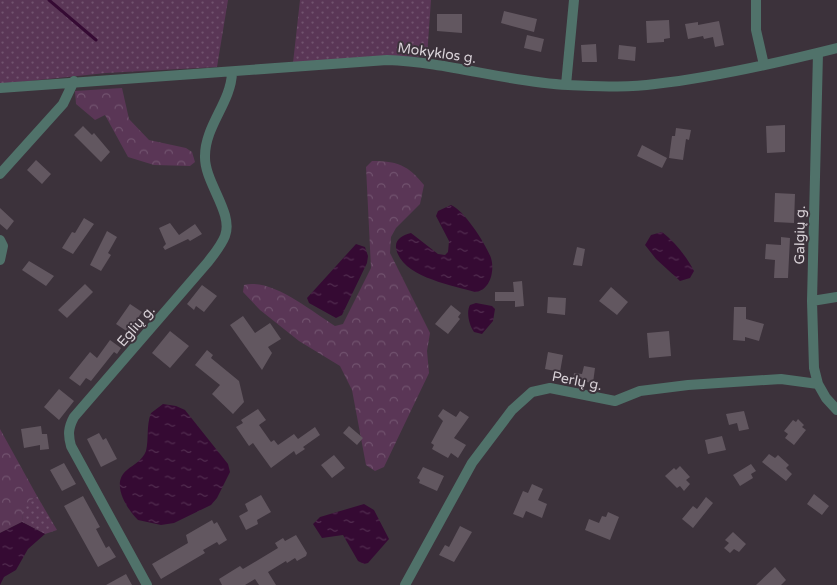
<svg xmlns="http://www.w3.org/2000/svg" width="837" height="585" font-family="'Varela Round',sans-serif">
  <defs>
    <pattern id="grass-dots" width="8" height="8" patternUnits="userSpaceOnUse" patternTransform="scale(1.25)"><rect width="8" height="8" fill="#5a3656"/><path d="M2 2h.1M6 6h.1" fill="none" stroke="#71526e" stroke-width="1.8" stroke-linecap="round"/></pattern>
    <pattern id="forest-crowns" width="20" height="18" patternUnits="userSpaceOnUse" patternTransform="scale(1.25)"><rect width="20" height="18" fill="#5a3656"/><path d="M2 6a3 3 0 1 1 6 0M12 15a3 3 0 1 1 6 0" fill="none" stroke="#71526e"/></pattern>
    <pattern id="water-ripples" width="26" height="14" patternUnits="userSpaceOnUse" patternTransform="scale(1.25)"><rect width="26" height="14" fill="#350a33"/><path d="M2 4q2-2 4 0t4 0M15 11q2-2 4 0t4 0" fill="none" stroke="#522d50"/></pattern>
  </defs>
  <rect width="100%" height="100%" fill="#3c323b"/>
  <!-- grass -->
  <path fill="url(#grass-dots)" d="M0,0h228l-11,67 -111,6 -106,11z
    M300,0h131l-4,57 -50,-1 -84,7z
    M37,496l20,34 -12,4 -23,-12 1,-17z"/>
  <!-- forest -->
  <path fill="url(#forest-crowns)" d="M122,88l7,31 20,21 37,8 6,4 3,10 -5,4 -36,-1 -26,-8 -23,-42 -10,5 -19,-16 -1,-13z
    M372,161c25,0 36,4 52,24l-4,19 -24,24 -5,9 -1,16 40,80 -3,18 2,22 -45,94 -9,4 -9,-6 -14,-75 -12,-24 -41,-25 -39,-31 -17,-18 1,-7c28,-7 67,26 91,41l8,-2 28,-56 -5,-101z
    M0,429l37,67 -13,9 -2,17 -22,11z"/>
  <!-- water -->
  <path fill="url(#water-ripples)" d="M451,205c13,5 35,39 40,53 4,13 -1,33 -16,34 -23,-7 -74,-15 -79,-44 -1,-9 7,-13 15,-15l27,21 7,1 3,-3 1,-11 -13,-25 2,-5z
    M662,232c13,10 24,24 32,39l-4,7 -10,3 -24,-22 -11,-14 6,-10z
    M356,244l9,3 3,9 -1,7 -25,52 -6,3 -27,-15 -2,-5z
    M476,303l16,3 3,3 -2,12 -11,13 -8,-2c-5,-7 -8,-20 -4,-27z
    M163,404l13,2 9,4 43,54 2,8 -13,26 -6,7 -37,18 -13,2 -23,-5c-11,-11 -28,-37 -11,-50 7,-6 15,-9 19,-19 3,-12 0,-25 5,-38z
    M364,504l10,6 15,29 -21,24 -4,1 -6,-3 -15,-26 -21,3 -9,-14 7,-7z
    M22,522l23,12 -17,15 -12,21 -12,7 -4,8v-52z"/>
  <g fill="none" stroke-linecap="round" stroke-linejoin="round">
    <!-- stream -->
    <path stroke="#350a33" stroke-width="3" d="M49,0l47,40"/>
  </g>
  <!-- building -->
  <path fill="#625760" d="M504,11l33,8 -3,13 -33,-9z
    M437,14h25v19l-25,-2z
    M669,20l1,18 -6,1v3l-17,1 -1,-22z
    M719,21l5,24 -9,2 -2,-10 -9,2 -1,-3 -15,3 -3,-15 13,-2v3z
    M527,35l17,4 -3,13 -17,-4z
    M596,44l1,18h-15l-1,-17z
    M619,45l17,2 -1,14 -17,-2z
    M785,125v27l-18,1 -1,-27z
    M83,126l9,9 2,-2 16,19 -9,10 -27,-27z
    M676,128l15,2 -2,10 -3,-1 -3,21 -14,-2 3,-22h3z
    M642,145l25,13 -5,10 -25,-12z
    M36,160l15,14 -9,10 -15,-14z
    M775,193l20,1 -1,29 -20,-1z
    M0,208l14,13 -7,9 -7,-6z
    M84,218l10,6 -21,30 -11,-6 10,-16 3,1z
    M170,223l9,12 16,-11 7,10 -12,7 -2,-2 -23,11 -2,-3 3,-3 -7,-16z
    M107,231l10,6 -9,16 3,2 -10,16 -11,-6z
    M781,237l9,1 -2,40h-14l1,-18 -10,-1 1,-15 15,1z
    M577,247l8,2 -3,17 -9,-1z
    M29,261l25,15 -8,10 -24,-16z
    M522,281l2,25 -9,1v-6h-20v-9h19l-1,-10z
    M85,284l8,8 -26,26 -9,-8z
    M202,285l15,11 -13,16 -8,-6 -2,4 -7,-6z
    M611,287l17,15 -11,13 -18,-14z
    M548,297l18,1 -1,17 -18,-2z
    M130,304l12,8 -14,20 -12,-8z
    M451,305l10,8 -3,4 2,2 -12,15 -13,-10z
    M734,307h12v12l18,5 -5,17 -14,-4v4l-12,-1z
    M243,316l12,17 15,-10 11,16 -13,8 4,6 -10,17 -32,-45z
    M170,331l19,15 -19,22 -18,-15z
    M669,331l2,25 -22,2 -2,-25z
    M110,340l11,8 -4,6 -3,-2 -23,29 -5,-3 -6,8 -11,-8 21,-26 7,6z
    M207,350l6,5 -2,3 28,23 5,21 -11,12 -21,-20 8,-9 -25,-20z
    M548,352l15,3 -3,17 -15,-3z
    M584,366l11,2 -2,15 -20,-3 1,-7 8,1z
    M59,389l15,12 -15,19 -15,-13z
    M258,409l8,11 -7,5 12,17 3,-2 4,5 16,-11 4,5 17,-12 5,8 -17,12 2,2 -9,6 -2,-4 -23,17 -18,-25 -4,3 -13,-19 7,-4 -2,-3z
    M443,409l13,8 4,-6 9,6 -15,21 12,7 -8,13 -7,-5 -3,5 -16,-9 2,-4 -3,-2 12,-22 -5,-5z
    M744,411l5,18 -10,2 -2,-8 -8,2 -3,-11z
    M798,419l6,6 -2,2 4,3 -12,15 -9,-7 3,-4 -4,-3 9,-11 3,2z
    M41,426l1,8h5l2,15 -9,1v-5l-16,3 -3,-19z
    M349,426l14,12 -6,7 -14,-12z
    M99,433l4,7 3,-2 11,21 -16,8 -14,-28z
    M722,436l4,14 -18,4 -3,-14z
    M769,454l6,4 3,-3 11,10 -3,3 6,6 -6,7 -24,-19z
    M334,455l11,13 -13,10 -11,-13z
    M64,463l12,21 -14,7 -12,-21z
    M751,464l5,7 -5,3 2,4 -13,8 -7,-11z
    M680,466l10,11 -4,3 4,4 -6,7 -4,-5 -3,2 -12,-12 9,-8 2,2z
    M423,467l21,9 -7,15 -18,-8 1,-3 -3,-2z
    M532,484l11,5 -5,11 9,4 -5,14 -16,-7 -3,7 -10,-4 10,-23 5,2z
    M814,494l15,12 -7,9 -15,-11z
    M261,495l10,17 -14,8 1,4 -12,6 -7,-14 9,-5 -3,-7z
    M83,496l17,31 -4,2 10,19 3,-2 7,11 -18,10 -34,-61z
    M706,497l7,6 -20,25 -11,-9 11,-13 4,3z
    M608,512l11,5 -9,23 -25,-10 4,-11 10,4 3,-7 4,1z
    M212,520l2,4 3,-2 10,18 -8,5 -2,-3 -14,8 2,3 -44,26 -9,-15 36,-21 -2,-8z
    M460,526l12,6 -18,30 -15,-7 6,-10 4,2z
    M733,532l13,12 -7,8 -5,-3 -4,4 -6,-5 5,-5 -4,-3z
    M296,535l11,18 -1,3 -9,5 -2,-3 -8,5 -1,-2 -18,11 8,13h-17l-4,-6 -10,6h-23l-3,-6 21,-13 3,3 35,-21 -3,-5 8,-5 2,3z
    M775,567l11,13 -5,5h-25z
    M126,574l6,11h-26z"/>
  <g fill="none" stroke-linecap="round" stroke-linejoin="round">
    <!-- minor -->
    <path stroke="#50726a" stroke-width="10" d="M756,0v30l8,35
      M818,53l-6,248 2,67 4,16 8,14 11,12
      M566,85l8,-85
      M0,88l387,-28c61,2 120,22 181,25 28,1 59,3 87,-1 61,-7 122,-21 182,-36
      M0,174l63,-70 11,-23
      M0,240l3,6 -3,14
      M812,301l25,-4
      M147,585l-76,-139c-3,-11 -3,-18 3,-29l134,-155c6,-8 13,-16 17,-26 9,-23 -21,-54 -20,-80 0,-30 26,-54 27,-83
      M405,585l67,-122 40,-53 20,-18 18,-4 65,13 25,-10 48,-6 93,-6 37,5"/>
  </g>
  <g text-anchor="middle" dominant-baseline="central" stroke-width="4" stroke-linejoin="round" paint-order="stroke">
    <!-- street labels -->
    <g font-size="14" fill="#d8d1d7" stroke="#3c323b">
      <text transform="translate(437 53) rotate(8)">Mokyklos g.</text>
      <text transform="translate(800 235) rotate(-89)">Galgių g.</text>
      <text transform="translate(136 326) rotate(-49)">Eglių g.</text>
      <text transform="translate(577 381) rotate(11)">Perlų g.</text>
    </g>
  </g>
</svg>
